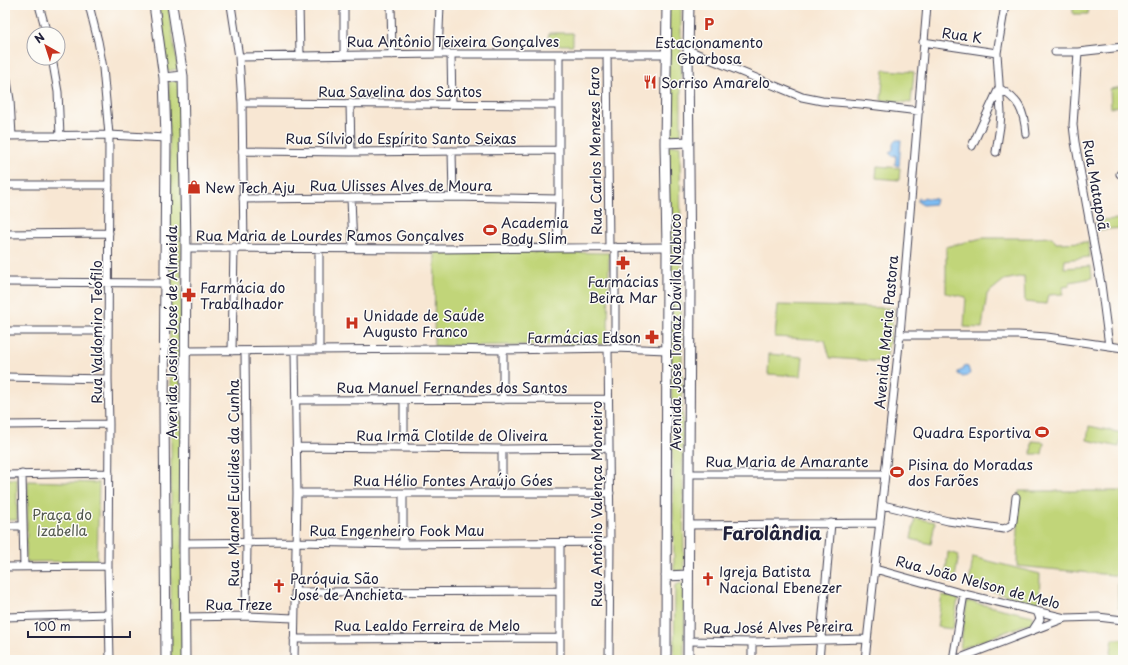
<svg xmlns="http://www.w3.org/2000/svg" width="1128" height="665" font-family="'Playpen Sans',sans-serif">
  <rect width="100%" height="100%" fill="#fdfcf7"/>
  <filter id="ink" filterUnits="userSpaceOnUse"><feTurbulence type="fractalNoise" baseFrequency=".025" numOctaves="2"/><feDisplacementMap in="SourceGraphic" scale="8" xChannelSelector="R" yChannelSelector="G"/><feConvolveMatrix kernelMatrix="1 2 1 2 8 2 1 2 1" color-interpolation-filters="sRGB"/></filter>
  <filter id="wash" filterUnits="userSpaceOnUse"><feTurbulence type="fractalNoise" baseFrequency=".012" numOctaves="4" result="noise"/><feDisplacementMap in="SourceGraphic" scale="16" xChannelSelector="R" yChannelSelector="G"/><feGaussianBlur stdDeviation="0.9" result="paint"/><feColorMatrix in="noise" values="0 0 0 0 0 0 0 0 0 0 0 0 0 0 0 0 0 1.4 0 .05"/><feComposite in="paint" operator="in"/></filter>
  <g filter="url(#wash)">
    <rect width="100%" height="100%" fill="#f8e7d3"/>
    <!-- green -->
    <path fill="#c1d579" stroke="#727c5a" d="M159,5h9l10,64 -11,2z
      M669,5h12v130h-13z
      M1073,5h16l-1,9h-15z
      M549,33h24v12h-25z
      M884,70l30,2 -3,31 -30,-3z
      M173,79l8,4 1,50 -1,270h-10l-1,-5 -1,-316z
      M1123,87v18l-12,3 -1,-19z
      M680,145l4,423 -1,3h-9l-6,-425z
      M877,166l23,2 -1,12 -23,-2z
      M1123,219v9l-26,2v-10z
      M1052,237l4,6 32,-1 1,15 -24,3 -1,8 27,-2 1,12 -22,4 -1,4 -6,1v7l-15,1 -2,9 -21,-2 -1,-26 -20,4 -17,14 -5,34 -18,-1 2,-30 -20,-4v-46l36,-9h48z
      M435,250l174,3 -1,91 -174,2z
      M778,305l116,3 -8,54 -56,-4 -5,-18 -50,-3z
      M769,354l34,3 -2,19 -33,-2z
      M178,413l5,3 -1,244h-11v-245z
      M1089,426l33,7 -3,14 -32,-7z
      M1032,441l12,1 -2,12h-11z
      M5,479h12v41h-12z
      M28,481l71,2 -2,78 -71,1z
      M1019,491h104v25l-3,5 1,13 2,1v41l-106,-10z
      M915,518l20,4 -4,22 -20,-5z
      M948,552l11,3 -5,28 -9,-3z
      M973,557l67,17 -1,30 -70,-19z
      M1118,577l5,1v31l-5,-1z
      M681,583l4,3 -1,74h-10l1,-75z
      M942,595l16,4 -5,30 -16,-2z
      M967,601l66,15 -1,6 -72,27z
      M1113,639h10v21h-19l6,-2z"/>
    <!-- water -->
    <path fill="#7ebcf2" stroke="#506f96" d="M896,140h5l-2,26 -4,-1 1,-10 -4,1 -3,-4 4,-2v-7z
      M924,197l3,1 9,1 -1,5 -12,1 -5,-3v-4l4,1z
      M964,366l4,1 2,6 -2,3 -5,1 -5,-3v-2l6,-3z"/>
  </g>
  <g filter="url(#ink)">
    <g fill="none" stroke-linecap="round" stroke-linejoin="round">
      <!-- minor casing -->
      <g stroke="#424052" stroke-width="9">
        <path id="minor" d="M39,5l8,29
          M89,5l9,36 5,27 6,67 -1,244 1,45 -1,142 2,94
          M231,5l8,52 3,46 2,145
          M299,5l1,50
          M344,5v50
          M391,5l1,50
          M923,42l74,11
          M688,50l114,47 20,4 39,3 58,7
          M1055,52h23l45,-5
          M1078,52l-5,73 2,17 26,142 8,62
          M438,54l2,-49
          M451,54l1,50
          M607,54l2,193
          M239,57l199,-3h229
          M52,58l6,34 2,44
          M5,68l5,32 2,36
          M999,88c20,12 25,22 27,46
          M242,103l317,2
          M350,103l1,49
          M5,136l104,-1 57,3
          M972,146l27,-58
          M242,151l109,1 208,-2
          M452,151l1,46
          M996,152l4,-26 1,-13 -4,-60 8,-48
          M1120,174l3,-1
          M5,185h104
          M351,198l2,50
          M243,199l210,-2 106,2
          M5,234l104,-1
          M186,248l253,1 228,-2
          M319,248v102
          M557,248l2,-49v-145
          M5,282l160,1
          M5,331h103
          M900,335h118l29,2 76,11
          M608,348l2,194 -1,118
          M615,348v-101
          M185,351l253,-2 65,1 112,-2 52,2
          M232,351l2,-104
          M245,351l2,192 -1,73
          M5,377l103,2
          M296,400l312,-1
          M503,400v-50
          M5,425l104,-1
          M296,447l206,2 107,-1
          M404,448v-48
          M502,449v43
          M22,474l2,93
          M689,474h195
          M5,475l104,-2
          M297,493h313
          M403,493v51
          M883,505l65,16 56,8 8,-4 1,-4 3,-24
          M689,525l191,-2
          M5,526h17
          M184,543l112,-1 107,2 207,-2
          M560,543v117
          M5,567l103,-1
          M875,569l89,25 101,24 33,-1 25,3
          M295,592l265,-1
          M5,617l104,-3
          M185,617l61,-1 48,2
          M1033,630l7,-11 -3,-8
          M294,639l266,-1
          M688,641l64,1 115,-3
          M752,642v18
          M294,660l3,-167 -2,-142
          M819,660l12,-137
          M865,660l35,-325 27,-330
          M953,660l11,-66
          M955,660l110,-42"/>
      </g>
      <!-- major casing -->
      <g stroke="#424052" stroke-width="11">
        <path id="major" d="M154,5l10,73 2,60 -2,270 2,252
          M172,5l11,71 3,172 -2,301 1,111
          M164,78l19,-2
          M665,143l24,-1
          M164,408h21
          M666,576l22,-1
          M666,660l1,-413 -2,-104 2,-138
          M688,660l2,-375 -2,-235 1,-45"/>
      </g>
      <!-- minor -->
      <use href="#minor" stroke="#fff" stroke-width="7"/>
      <!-- major -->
      <use href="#major" stroke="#fff" stroke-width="9"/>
    </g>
  </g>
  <!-- icons -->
  <defs>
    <g id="parking-bare" transform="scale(1.08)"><path d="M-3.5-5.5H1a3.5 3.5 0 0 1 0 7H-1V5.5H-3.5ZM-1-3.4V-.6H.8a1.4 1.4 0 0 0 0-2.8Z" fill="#c8321e" stroke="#fdfcf7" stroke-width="2.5" paint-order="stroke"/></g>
    <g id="restaurant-bare" transform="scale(1.08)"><path d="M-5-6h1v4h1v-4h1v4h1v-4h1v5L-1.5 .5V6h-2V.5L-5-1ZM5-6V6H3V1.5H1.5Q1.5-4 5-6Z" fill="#c8321e" stroke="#fdfcf7" stroke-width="2.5" paint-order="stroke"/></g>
    <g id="shop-bare" transform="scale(1.08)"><path d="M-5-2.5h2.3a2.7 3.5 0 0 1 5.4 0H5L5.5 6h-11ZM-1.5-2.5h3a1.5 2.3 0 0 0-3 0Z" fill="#c8321e" stroke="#fdfcf7" stroke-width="2.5" paint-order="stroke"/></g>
    <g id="stadium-bare" transform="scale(1.08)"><path d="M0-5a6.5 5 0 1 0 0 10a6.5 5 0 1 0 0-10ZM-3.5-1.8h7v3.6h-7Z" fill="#c8321e" stroke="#fdfcf7" stroke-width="2.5" paint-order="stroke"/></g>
    <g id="pharmacy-bare" transform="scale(1.08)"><path d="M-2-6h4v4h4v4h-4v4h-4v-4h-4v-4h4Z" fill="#c8321e" stroke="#fdfcf7" stroke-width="2.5" paint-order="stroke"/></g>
    <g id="hospital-bare" transform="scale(1.08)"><path d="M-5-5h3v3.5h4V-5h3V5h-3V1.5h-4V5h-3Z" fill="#c8321e" stroke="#fdfcf7" stroke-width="2.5" paint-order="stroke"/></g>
    <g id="church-bare" transform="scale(1.08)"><path d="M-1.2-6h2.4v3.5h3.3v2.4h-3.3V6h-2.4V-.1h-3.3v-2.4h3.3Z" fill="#c8321e" stroke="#fdfcf7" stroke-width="2.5" paint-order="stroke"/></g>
  </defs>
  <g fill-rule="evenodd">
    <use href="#parking-bare" x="709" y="24"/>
    <use href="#restaurant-bare" x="650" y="82"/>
    <use href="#shop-bare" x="194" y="187"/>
    <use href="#stadium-bare" x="490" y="230"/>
    <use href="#pharmacy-bare" x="623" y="263"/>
    <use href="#pharmacy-bare" x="189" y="295"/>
    <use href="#hospital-bare" x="352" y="323"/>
    <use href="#pharmacy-bare" x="652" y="337"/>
    <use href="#stadium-bare" x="1042" y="432"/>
    <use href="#stadium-bare" x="897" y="472"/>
    <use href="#church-bare" x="708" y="579"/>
    <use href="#church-bare" x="279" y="586"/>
  </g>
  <g text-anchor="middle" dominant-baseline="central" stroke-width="3" stroke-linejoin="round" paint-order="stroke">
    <!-- street labels -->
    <g font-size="14" fill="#22223b" stroke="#fdfcf7">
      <text transform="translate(962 35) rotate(8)">Rua K</text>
      <text x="453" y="41">Rua Antônio Teixeira Gonçalves</text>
      <text x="400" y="91">Rua Savelina dos Santos</text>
      <text x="401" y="138">Rua Sílvio do Espírito Santo Seixas</text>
      <text transform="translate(595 151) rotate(-91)">Rua Carlos Menezes Faro</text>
      <text x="401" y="185">Rua Ulisses Alves de Moura</text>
      <text transform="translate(1096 185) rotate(80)">Rua Matapoã</text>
      <text x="330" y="235">Rua Maria de Lourdes Ramos Gonçalves</text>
      <text transform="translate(96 332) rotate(-90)">Rua Valdomiro Teófilo</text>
      <text transform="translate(171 332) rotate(-90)">Avenida Josino José de Almeida</text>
      <text transform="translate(675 332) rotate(-90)">Avenida José Tomaz Dávila Nabuco</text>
      <text transform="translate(886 332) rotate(-85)">Avenida Maria Pastora</text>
      <text x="452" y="387">Rua Manuel Fernandes dos Santos</text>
      <text x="452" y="435">Rua Irmã Clotilde de Oliveira</text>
      <text x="787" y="461">Rua Maria de Amarante</text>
      <text x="453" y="480">Rua Hélio Fontes Araújo Góes</text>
      <text transform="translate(233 483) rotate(-90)">Rua Manoel Euclides da Cunha</text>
      <text transform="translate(596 504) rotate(-90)">Rua Antônio Valença Monteiro</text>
      <text x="397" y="530">Rua Engenheiro Fook Mau</text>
      <text transform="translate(978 582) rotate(15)">Rua João Nelson de Melo</text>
      <text x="239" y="604">Rua Treze</text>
      <text x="427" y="625">Rua Lealdo Ferreira de Melo</text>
      <text transform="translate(778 627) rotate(-1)">Rua José Alves Pereira</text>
    </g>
    <!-- poi labels -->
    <g font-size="14" fill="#22223b" stroke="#fdfcf7" text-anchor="start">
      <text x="709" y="42" text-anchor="middle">Estacionamento<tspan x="709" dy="16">Gbarbosa</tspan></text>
      <text x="661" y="82">Sorriso Amarelo</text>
      <text x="205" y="187">New Tech Aju</text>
      <text x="501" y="222">Academia<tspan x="501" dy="16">Body Slim</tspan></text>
      <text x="623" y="281" text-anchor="middle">Farmácias<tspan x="623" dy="16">Beira Mar</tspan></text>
      <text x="200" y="287">Farmácia do<tspan x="200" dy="16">Trabalhador</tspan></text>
      <text x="363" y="315">Unidade de Saúde<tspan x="363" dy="16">Augusto Franco</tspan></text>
      <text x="641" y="337" text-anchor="end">Farmácias Edson</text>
      <text x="1031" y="432" text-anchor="end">Quadra Esportiva</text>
      <text x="908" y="464">Pisina do Moradas<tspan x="908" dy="16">dos Farões</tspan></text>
      <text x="719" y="571">Igreja Batista<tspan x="719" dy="16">Nacional Ebenezer</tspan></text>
      <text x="290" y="578">Paróquia São<tspan x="290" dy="16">José de Anchieta</tspan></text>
    </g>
    <!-- park labels -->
    <g font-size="14" fill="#52584e" stroke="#fdfcf7">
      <text x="62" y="514">Praça do<tspan x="62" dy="16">Izabella</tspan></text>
    </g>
    <!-- district labels -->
    <g font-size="18" font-weight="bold" fill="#22223b" stroke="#fdfcf7">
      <text x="772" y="532">Farolândia</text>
    </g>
  </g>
  <!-- margin -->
  <rect width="1128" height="665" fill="none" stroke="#fdfcf7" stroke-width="20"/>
  <!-- north arrow -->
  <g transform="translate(46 46) rotate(321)"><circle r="19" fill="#fdfcf7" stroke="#a5a5ac"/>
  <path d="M0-3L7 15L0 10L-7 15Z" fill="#c8321e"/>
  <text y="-6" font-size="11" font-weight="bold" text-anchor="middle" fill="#22223b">N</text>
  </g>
  <!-- scale -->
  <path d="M28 631v6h102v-6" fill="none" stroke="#22223b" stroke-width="2"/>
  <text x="34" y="631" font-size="12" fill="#22223b" stroke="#fdfcf7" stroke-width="3" paint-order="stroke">100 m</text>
</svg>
